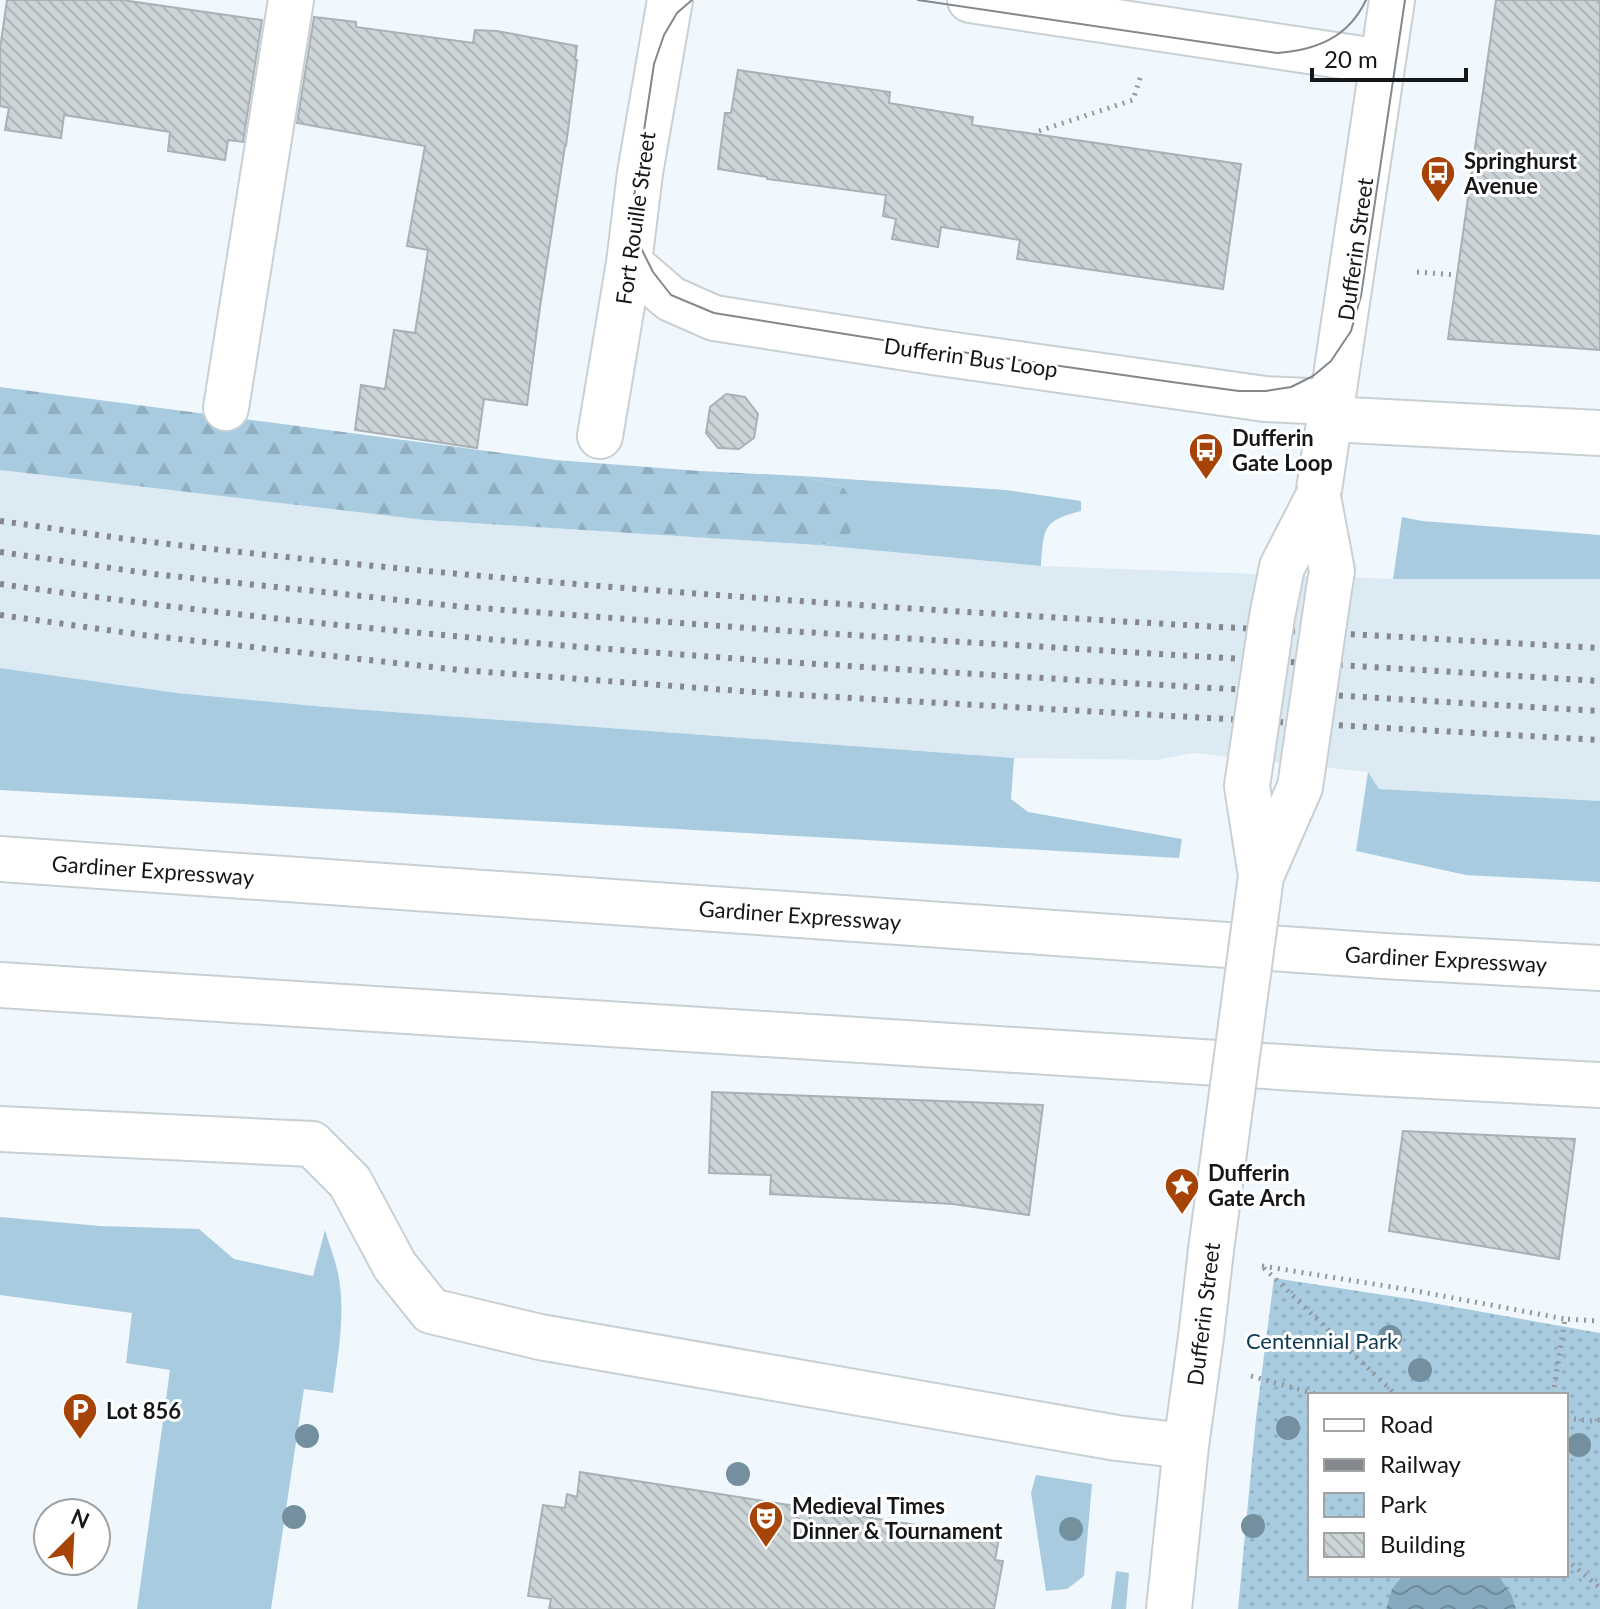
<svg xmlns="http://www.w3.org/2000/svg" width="1600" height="1609" font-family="Lato,sans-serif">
  <defs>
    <pattern id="forest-firs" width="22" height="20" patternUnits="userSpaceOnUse" patternTransform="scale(2)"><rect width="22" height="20" fill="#a8cbe0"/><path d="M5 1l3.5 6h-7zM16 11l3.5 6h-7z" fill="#90aec0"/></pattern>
    <pattern id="park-dots" width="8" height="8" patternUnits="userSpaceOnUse" patternTransform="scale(2)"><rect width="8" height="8" fill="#a8cbe0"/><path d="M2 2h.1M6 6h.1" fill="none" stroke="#90aec0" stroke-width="1.8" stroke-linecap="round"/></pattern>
    <pattern id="water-waves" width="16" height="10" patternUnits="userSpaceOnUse" patternTransform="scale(2)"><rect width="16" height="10" fill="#87aabf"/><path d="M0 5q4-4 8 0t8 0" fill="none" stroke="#6d899a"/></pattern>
    <pattern id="building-back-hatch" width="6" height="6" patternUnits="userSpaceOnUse" patternTransform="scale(2)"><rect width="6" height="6" fill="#cdd4d8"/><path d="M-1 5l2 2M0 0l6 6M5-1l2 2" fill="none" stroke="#afb5b9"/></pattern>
  </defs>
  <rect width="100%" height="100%" fill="#f1f8fd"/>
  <!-- built -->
  <path fill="#dceaf3" d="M0,470l425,50 393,25 223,21 352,13h207v222l-221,-12 -11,-17 -174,-19 -38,7 -142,-2 -688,-51 -149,-14 -177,-25z"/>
  <!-- grass -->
  <path fill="#a8cbe0" d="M802,476l204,14 75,11v10c-39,10 -37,17 -40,55l-223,-21 27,-4 -2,-54z
    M1402,517l20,4 178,14v44h-207z
    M0,668l177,25 149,14 688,51 -3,41 17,13 154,27 -3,19 -1179,-68z
    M1368,772l11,17 221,12v81l-134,-7 -110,-24z
    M0,1217l100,9 99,3 35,30 79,17 12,-46c4,14 10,29 13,43 8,39 0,81 -5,120l-29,-4 -33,220h-134l33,-239 -44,-7 6,-50 -132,-18z
    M1036,1475l56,9 -8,92 -17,13 -21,2 -15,-98z
    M1116,1571l13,2 -3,36h-15z"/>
  <!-- forest -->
  <path fill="url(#forest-firs)" d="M0,387l556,73 144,11 102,5 41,11c15,24 18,29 2,54l-27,4 -393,-25 -425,-50z"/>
  <!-- park -->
  <path fill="url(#park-dots)" fill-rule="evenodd" d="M1274,1278l136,21 190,34v276h-362l18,-191zM1310,1395h256v180h-256z"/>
  <!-- water -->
  <path fill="url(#water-waves)" d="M1403,1575h95l13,19 5,15h-130l6,-20z"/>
  <!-- building -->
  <path fill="url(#building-back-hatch)" stroke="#aab1b5" stroke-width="2" d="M7,0h115l140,20 -19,122 -15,-2 -3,20 -57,-9 2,-19 -106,-17 -3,23 -56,-8 4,-22 -9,-2v-57z
    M1496,0h104v350l-152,-11z
    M314,17l42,5v5l117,16 2,-13 22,1 80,15 -2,14h2l-11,86h-1l-25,161 -13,98 -43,-6 -7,49 -122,-18 6,-45 24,4 9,-59 21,3 13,-83 -21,-4 18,-100 -128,-23z
    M738,70l152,22 -1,11 84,14 -1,8 269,39 -18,125 -206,-30 3,-19 -79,-13 -3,20 -46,-8 4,-20 -13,-3 3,-21 -119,-16v-2l-49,-8 7,-56h6z
    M726,394l19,3 13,17 -4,24 -15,11 -21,-1 -12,-15 4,-26z
    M712,1092l331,13 -14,110 -76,-11 -183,-10 1,-19 -62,-2z
    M1403,1131l172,8 -16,120 -170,-28z
    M580,1472l419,66 -4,22 8,1 -9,48h-445l2,-10 -23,-3 15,-91 22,3 2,-14 10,3z"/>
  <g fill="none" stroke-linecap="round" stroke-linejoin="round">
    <!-- minor casing -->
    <g stroke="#c9d0d4" stroke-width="48">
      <path id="minor" d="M970,0l412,62
        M629,263l42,36 43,19 219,34 332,47 66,3
        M226,408l65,-408
        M1329,419l271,14
        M600,436l29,-173 11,-90 30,-173
        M0,1129l312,15 38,38 45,84 36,45 109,26 577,101 69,8
        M1169,1609l17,-163 15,-109 10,-87"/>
    </g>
    <!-- major casing -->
    <g stroke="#c9d0d4" stroke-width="48">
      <path id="major" d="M1318,497l74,-497"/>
    </g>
    <!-- highway casing -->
    <g stroke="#c9d0d4" stroke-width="48">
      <path id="highway" d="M0,859l1384,97 216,12
        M0,985l1374,88 226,12"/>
    </g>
    <!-- path -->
    <path stroke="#92979b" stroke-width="5" stroke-dasharray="2 6" stroke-linecap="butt" d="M1039,131l94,-31 8,-25
      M1417,272l40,3
      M1262,1266l149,24 154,29
      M1264,1268l132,127
      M1251,1376l68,19
      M1553,1395l12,-76 35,2
      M1566,1418l23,3 11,-1
      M1566,1559l34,29"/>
    <!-- minor -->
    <use href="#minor" stroke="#fff" stroke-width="44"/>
    <!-- major -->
    <use href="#major" stroke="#fff" stroke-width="44"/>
    <!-- highway -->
    <use href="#highway" stroke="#fff" stroke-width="44"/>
    <!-- tram -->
    <path stroke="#84888c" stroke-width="2" d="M692,0l-15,13 -13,22 -10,29 -20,133 3,35 4,16 12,24 18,23 43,18 219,35 246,35 60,8h27l25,-4 22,-11 18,-15 20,-30 10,-35 44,-296
      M918,0l359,53c39,-3 71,-15 89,-53"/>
    <!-- rail -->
    <path stroke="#84888c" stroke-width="6" stroke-dasharray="4 8" stroke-linecap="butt" d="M0,521c53,7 106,16 160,22 478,56 960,78 1440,105
      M0,552l153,22 312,33 337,25 798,49
      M0,584c357,51 716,75 1076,96 175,10 349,21 524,31
      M0,615l143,20 316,35 322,24 819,46"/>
    <!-- minor-bridge casing -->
    <g stroke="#c9d0d4" stroke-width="48" stroke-linecap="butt">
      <path id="minor-bridge" d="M1261,876l-14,-90 25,-169 10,-50 36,-70
        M1211,1250l50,-374 39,-89 29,-198 3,-18 -14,-74"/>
    </g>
    <!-- minor-bridge -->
    <use href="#minor-bridge" stroke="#fff" stroke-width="44"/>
  </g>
  <!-- trees -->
  <g fill="#74909f">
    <circle cx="1390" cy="1337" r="12"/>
    <circle cx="1420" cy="1370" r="12"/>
    <circle cx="1288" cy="1428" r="12"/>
    <circle cx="307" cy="1436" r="12"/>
    <circle cx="1579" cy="1445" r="12"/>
    <circle cx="738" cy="1474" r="12"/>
    <circle cx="294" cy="1517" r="12"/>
    <circle cx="1253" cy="1526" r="12"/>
    <circle cx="1071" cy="1529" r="12"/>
  </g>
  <!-- icons -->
  <defs>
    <g id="bus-pin" transform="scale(1.8)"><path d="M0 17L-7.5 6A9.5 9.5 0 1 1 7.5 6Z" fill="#a64306" stroke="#fff"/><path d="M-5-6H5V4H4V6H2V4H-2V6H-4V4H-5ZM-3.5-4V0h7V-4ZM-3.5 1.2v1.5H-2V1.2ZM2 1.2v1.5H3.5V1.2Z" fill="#fff"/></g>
    <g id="sight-pin" transform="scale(1.8)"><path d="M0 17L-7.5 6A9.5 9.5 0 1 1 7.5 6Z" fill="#a64306" stroke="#fff"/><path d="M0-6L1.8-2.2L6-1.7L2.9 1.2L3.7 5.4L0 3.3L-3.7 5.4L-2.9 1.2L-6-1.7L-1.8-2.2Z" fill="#fff"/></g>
    <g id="parking-pin" transform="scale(1.8)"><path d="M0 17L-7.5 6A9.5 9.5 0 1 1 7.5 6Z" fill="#a64306" stroke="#fff"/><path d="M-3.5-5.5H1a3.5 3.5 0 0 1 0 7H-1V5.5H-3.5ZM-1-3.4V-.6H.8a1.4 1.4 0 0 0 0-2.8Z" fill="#fff"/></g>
    <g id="theatre-pin" transform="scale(1.8)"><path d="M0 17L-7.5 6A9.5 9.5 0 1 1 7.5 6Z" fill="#a64306" stroke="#fff"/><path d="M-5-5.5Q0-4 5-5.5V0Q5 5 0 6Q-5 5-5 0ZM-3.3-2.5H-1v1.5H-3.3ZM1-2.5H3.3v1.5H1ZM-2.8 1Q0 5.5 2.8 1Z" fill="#fff"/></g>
  </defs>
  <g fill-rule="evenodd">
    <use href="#bus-pin" x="1438" y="173"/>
    <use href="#bus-pin" x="1206" y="450"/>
    <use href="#sight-pin" x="1182" y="1185"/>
    <use href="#parking-pin" x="80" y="1410"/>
    <use href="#theatre-pin" x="766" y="1518"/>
  </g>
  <g text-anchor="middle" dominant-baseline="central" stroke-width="6" stroke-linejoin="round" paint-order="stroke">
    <!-- poi labels -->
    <g font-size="22" font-weight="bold" fill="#151719" stroke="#fff" text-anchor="start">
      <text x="1464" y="160">Springhurst<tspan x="1464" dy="25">Avenue</tspan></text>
      <text x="1232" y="437">Dufferin<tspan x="1232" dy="25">Gate Loop</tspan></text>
      <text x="1208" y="1172">Dufferin<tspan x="1208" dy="25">Gate Arch</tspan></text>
      <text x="106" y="1410">Lot 856</text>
      <text x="792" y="1505">Medieval Times<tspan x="792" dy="25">Dinner &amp; Tournament</tspan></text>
    </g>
    <!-- street labels -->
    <g font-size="22" fill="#151719" stroke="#fff">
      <text transform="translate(635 218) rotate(-82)">Fort Rouille Street</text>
      <text transform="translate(1355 249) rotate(-82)">Dufferin Street</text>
      <text transform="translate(971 357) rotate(8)">Dufferin Bus Loop</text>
      <text transform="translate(153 870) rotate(4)">Gardiner Expressway</text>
      <text transform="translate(800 915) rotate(4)">Gardiner Expressway</text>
      <text transform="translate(1446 959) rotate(3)">Gardiner Expressway</text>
      <text transform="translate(1203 1314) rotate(-83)">Dufferin Street</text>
    </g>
    <!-- park labels -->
    <g font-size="22" fill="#0d3b52" stroke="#fff">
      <text x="1322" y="1340">Centennial Park</text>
    </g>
  </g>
  <!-- legend -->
  <rect x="1308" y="1393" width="260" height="184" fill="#ffffff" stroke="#a1a2a3" stroke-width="2"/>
  <rect x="1324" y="1419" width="40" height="12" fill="#ffffff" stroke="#a1a2a3" stroke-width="2"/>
  <text x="1380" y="1433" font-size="24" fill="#151719">Road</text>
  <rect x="1324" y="1459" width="40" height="12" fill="#84888c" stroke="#a1a2a3" stroke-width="2"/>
  <text x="1380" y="1473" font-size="24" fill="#151719">Railway</text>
  <rect x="1324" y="1493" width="40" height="24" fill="url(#park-dots)" stroke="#a1a2a3" stroke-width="2"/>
  <text x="1380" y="1513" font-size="24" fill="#151719">Park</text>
  <rect x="1324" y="1533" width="40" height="24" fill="url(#building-back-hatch)" stroke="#a1a2a3" stroke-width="2"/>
  <text x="1380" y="1553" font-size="24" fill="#151719">Building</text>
  <!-- north arrow -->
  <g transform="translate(72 1537) rotate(24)"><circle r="38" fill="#ffffff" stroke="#a1a2a3" stroke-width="2"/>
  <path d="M0-6L14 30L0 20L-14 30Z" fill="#a64306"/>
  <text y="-12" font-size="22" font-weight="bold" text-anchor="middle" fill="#151719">N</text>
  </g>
  <!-- scale -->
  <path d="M1312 68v12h154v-12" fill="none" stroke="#151719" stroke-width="4"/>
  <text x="1324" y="68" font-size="24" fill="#151719" stroke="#ffffff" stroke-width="6" paint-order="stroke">20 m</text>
</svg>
